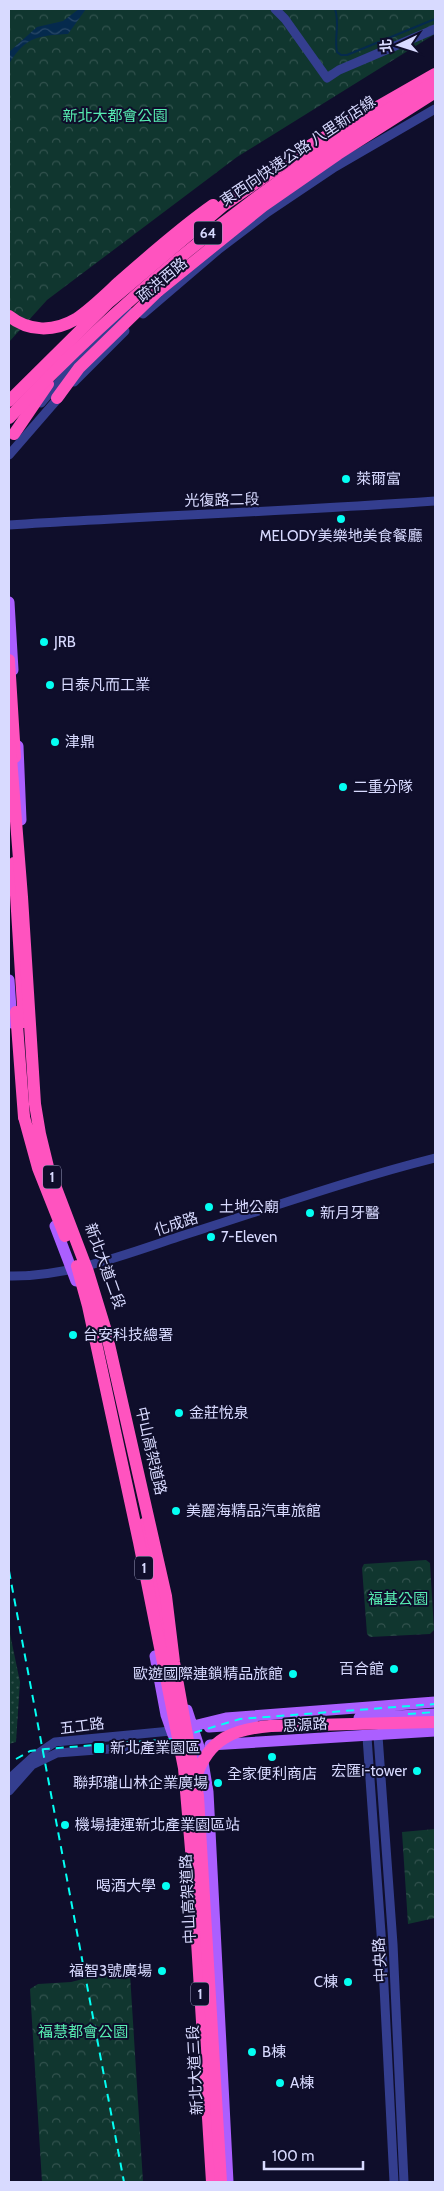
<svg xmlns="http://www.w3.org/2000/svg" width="444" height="2191" font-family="Cabin,'Noto Sans TC',sans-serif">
  <defs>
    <pattern id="grass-dots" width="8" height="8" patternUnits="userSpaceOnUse" patternTransform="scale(1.25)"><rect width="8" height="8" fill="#10362f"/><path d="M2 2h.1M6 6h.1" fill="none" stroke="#32524e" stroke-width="1.8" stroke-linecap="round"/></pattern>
    <pattern id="park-crowns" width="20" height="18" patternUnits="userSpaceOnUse" patternTransform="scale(1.25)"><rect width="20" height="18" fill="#10362f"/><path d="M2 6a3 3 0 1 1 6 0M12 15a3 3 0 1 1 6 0" fill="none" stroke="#32524e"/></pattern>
    <pattern id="water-waves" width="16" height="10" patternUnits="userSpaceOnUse" patternTransform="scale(1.25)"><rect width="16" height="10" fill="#052a4d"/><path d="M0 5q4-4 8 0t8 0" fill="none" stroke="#294868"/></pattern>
  </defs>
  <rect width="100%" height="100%" fill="#0f0e2b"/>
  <!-- grass -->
  <path fill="url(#grass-dots)" d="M9,1629l11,53 -4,60 -7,2z"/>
  <!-- park -->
  <path fill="url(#park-crowns)" d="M9,9h426v25l-198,123 -190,143 -38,42z
    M426,1560l4,3 4,67 -4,4 -60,3 -3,-3 -5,-66 2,-4z
    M435,1829v89l-27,6 -6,-92z
    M122,1969l6,2 2,3 13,208h-101l-12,-193 8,-5 33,-2z"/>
  <!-- water -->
  <path fill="url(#water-waves)" d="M79,9h7l-18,25c-30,2 -42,2 -59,30v-12l28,-25 26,-6z"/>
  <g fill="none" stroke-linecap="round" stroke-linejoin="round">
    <!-- stream -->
    <path stroke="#052a4d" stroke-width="2" d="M335,9c5,14 -1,29 2,43l4,3h6l88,-36"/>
    <!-- minor -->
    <path stroke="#343e8f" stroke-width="9" d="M275,9l10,10 42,59 12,-8 96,-41
      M143,314l75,-64 50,-38 67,-45 100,-58
      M74,382l51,-51
      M41,403l36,-42 51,-50
      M9,455l52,-60
      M9,525c142,-9 284,-14 426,-24
      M9,1276c58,1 115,-21 169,-39 86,-27 170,-57 257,-79
      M378,1736l15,208 11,238
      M367,1737l15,210 12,235
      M9,1779l24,-22 22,-15 116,-11
      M9,1791l23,-26 25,-12 119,-9"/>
    <!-- major -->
    <path stroke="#ab5fff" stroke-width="11" d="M9,602l4,68
      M18,746l3,74
      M9,980l3,43
      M55,1226l21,55
      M155,1656l11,59 7,20
      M187,1710l15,46 6,36 20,390
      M359,1718l76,-4
      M209,1727l44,-3
      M185,1728l41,-10 209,-16
      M210,1745l225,-14"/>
    <!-- highway -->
    <path stroke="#ff53bf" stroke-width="12" d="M9,316c20,16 45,16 67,3 15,-10 30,-25 43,-37 31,-27 61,-54 94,-77
      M57,398l22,-30 79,-77
      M9,401l99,-98 116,-98 87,-60 124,-71
      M14,434l34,-50
      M9,660l6,97
      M14,863l10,159
      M16,1012l8,105
      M144,1524l23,130
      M271,1726l164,-4
      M192,1861l20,321"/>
    <!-- rail -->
    <path stroke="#04fff3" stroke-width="2" stroke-dasharray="8 6" stroke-linecap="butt" d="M9,1571l115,611
      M408,1714l27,-2
      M16,1759l14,-8 15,-2 128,-10 67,-20 195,-15"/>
    <!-- highway-bridge -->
    <path stroke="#ff53bf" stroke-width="12" d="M158,291l105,-85 75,-52 96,-61
      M9,418c127,-134 265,-246 426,-336
      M10,745l12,152 13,207 5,30 8,33 40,105 18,59 60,265 8,66 24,134 23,386
      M24,1117l14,51 27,68
      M77,1266l11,40 51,236 45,226 8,93
      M196,1777c13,-39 38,-48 75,-51"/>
  </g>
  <!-- markers -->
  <g fill="#04fff3" stroke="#0f0e2b" stroke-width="2">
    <circle cx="346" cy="479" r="5"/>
    <circle cx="341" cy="519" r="5"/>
    <circle cx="44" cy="642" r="5"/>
    <circle cx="50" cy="685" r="5"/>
    <circle cx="55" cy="742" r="5"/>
    <circle cx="343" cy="787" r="5"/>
    <circle cx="209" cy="1207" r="5"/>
    <circle cx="310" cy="1213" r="5"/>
    <circle cx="211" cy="1237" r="5"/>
    <circle cx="73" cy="1335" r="5"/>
    <circle cx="179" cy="1413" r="5"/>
    <circle cx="176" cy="1511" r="5"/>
    <circle cx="394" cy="1669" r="5"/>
    <circle cx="293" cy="1674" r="5"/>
    <rect x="93" y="1742" width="12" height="12" rx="2.5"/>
    <circle cx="272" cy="1757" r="5"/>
    <circle cx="417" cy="1771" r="5"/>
    <circle cx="218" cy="1783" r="5"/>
    <circle cx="65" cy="1825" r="5"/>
    <circle cx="166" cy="1886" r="5"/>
    <circle cx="162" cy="1971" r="5"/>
    <circle cx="348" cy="1982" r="5"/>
    <circle cx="252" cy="2052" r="5"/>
    <circle cx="280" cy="2083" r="5"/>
  </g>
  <g text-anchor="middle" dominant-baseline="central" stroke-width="4" stroke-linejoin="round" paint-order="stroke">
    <!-- shield labels -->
    <g fill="#0f0e2b" stroke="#9c9dbf" stroke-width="1">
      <rect x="194" y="221.5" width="28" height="23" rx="4"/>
      <rect x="43" y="1165.5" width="18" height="23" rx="4"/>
      <rect x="135" y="1556.5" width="18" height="23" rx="4"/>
      <rect x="191" y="1982.5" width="18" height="23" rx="4"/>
    </g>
    <g font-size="14" font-weight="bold" fill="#d8daff">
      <text x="208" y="233">64</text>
      <text x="52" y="1177">1</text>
      <text x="144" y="1568">1</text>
      <text x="200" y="1994">1</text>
    </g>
    <!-- park labels -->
    <g font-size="15" fill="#57ecb1" stroke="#0f0e2b">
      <text x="115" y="116">新北大都會公園</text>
      <text x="398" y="1599">福基公園</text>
      <text x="83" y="2032">福慧都會公園</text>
    </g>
    <!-- street labels -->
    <g font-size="15" fill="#d8daff" stroke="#0f0e2b">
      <text transform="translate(298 151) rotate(-34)">東西向快速公路 八里新店線</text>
      <text transform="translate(162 280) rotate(-40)">疏洪西路</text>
      <text transform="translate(222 500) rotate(-1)">光復路二段</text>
      <text transform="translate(176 1224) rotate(-18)">化成路</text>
      <text transform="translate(105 1266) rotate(70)">新北大道二段</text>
      <text transform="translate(151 1451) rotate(77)">中山高架道路</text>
      <text transform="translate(305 1725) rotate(-4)">思源路</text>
      <text transform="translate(82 1726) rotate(-7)">五工路</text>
      <text transform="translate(188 1899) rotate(-93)">中山高架道路</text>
      <text transform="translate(380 1960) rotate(-93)">中央路</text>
      <text transform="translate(195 2070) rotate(-93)">新北大道三段</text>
    </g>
    <!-- poi labels -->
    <g font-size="15" fill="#d8daff" stroke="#0f0e2b" text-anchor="start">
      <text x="356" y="479">萊爾富</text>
      <text x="341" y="536" text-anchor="middle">MELODY美樂地美食餐廳</text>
      <text x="54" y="642">JRB</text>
      <text x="60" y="685">日泰凡而工業</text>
      <text x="65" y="742">津鼎</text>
      <text x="353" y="787">二重分隊</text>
      <text x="219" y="1207">土地公廟</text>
      <text x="320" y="1213">新月牙醫</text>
      <text x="221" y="1237">7-Eleven</text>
      <text x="83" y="1335">台安科技總署</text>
      <text x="189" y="1413">金莊悅泉</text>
      <text x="186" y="1511">美麗海精品汽車旅館</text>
      <text x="384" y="1669" text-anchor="end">百合館</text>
      <text x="283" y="1674" text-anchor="end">歐遊國際連鎖精品旅館</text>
      <text x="110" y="1748">新北產業園區</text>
      <text x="407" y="1771" text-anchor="end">宏匯i-tower</text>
      <text x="272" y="1774" text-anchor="middle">全家便利商店</text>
      <text x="208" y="1783" text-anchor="end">聯邦瓏山林企業廣場</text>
      <text x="75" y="1825">機場捷運新北產業園區站</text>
      <text x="156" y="1886" text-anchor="end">喝酒大學</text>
      <text x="152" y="1971" text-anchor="end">福智3號廣場</text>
      <text x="338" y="1982" text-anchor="end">C棟</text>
      <text x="262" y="2052">B棟</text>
      <text x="290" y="2083">A棟</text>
    </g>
  </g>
  <!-- border -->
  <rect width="444" height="2191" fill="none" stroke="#d8daff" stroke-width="20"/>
  <!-- north arrow -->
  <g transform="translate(399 45) rotate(266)" stroke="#0f0e2b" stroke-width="4" paint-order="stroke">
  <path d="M0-4L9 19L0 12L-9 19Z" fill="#d8daff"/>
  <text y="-8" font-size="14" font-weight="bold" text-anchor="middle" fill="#d8daff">北</text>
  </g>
  <!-- scale -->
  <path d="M264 2161v8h99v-8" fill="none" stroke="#d8daff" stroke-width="2.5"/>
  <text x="272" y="2161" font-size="15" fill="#d8daff" stroke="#0f0e2b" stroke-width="4" paint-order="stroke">100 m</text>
</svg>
